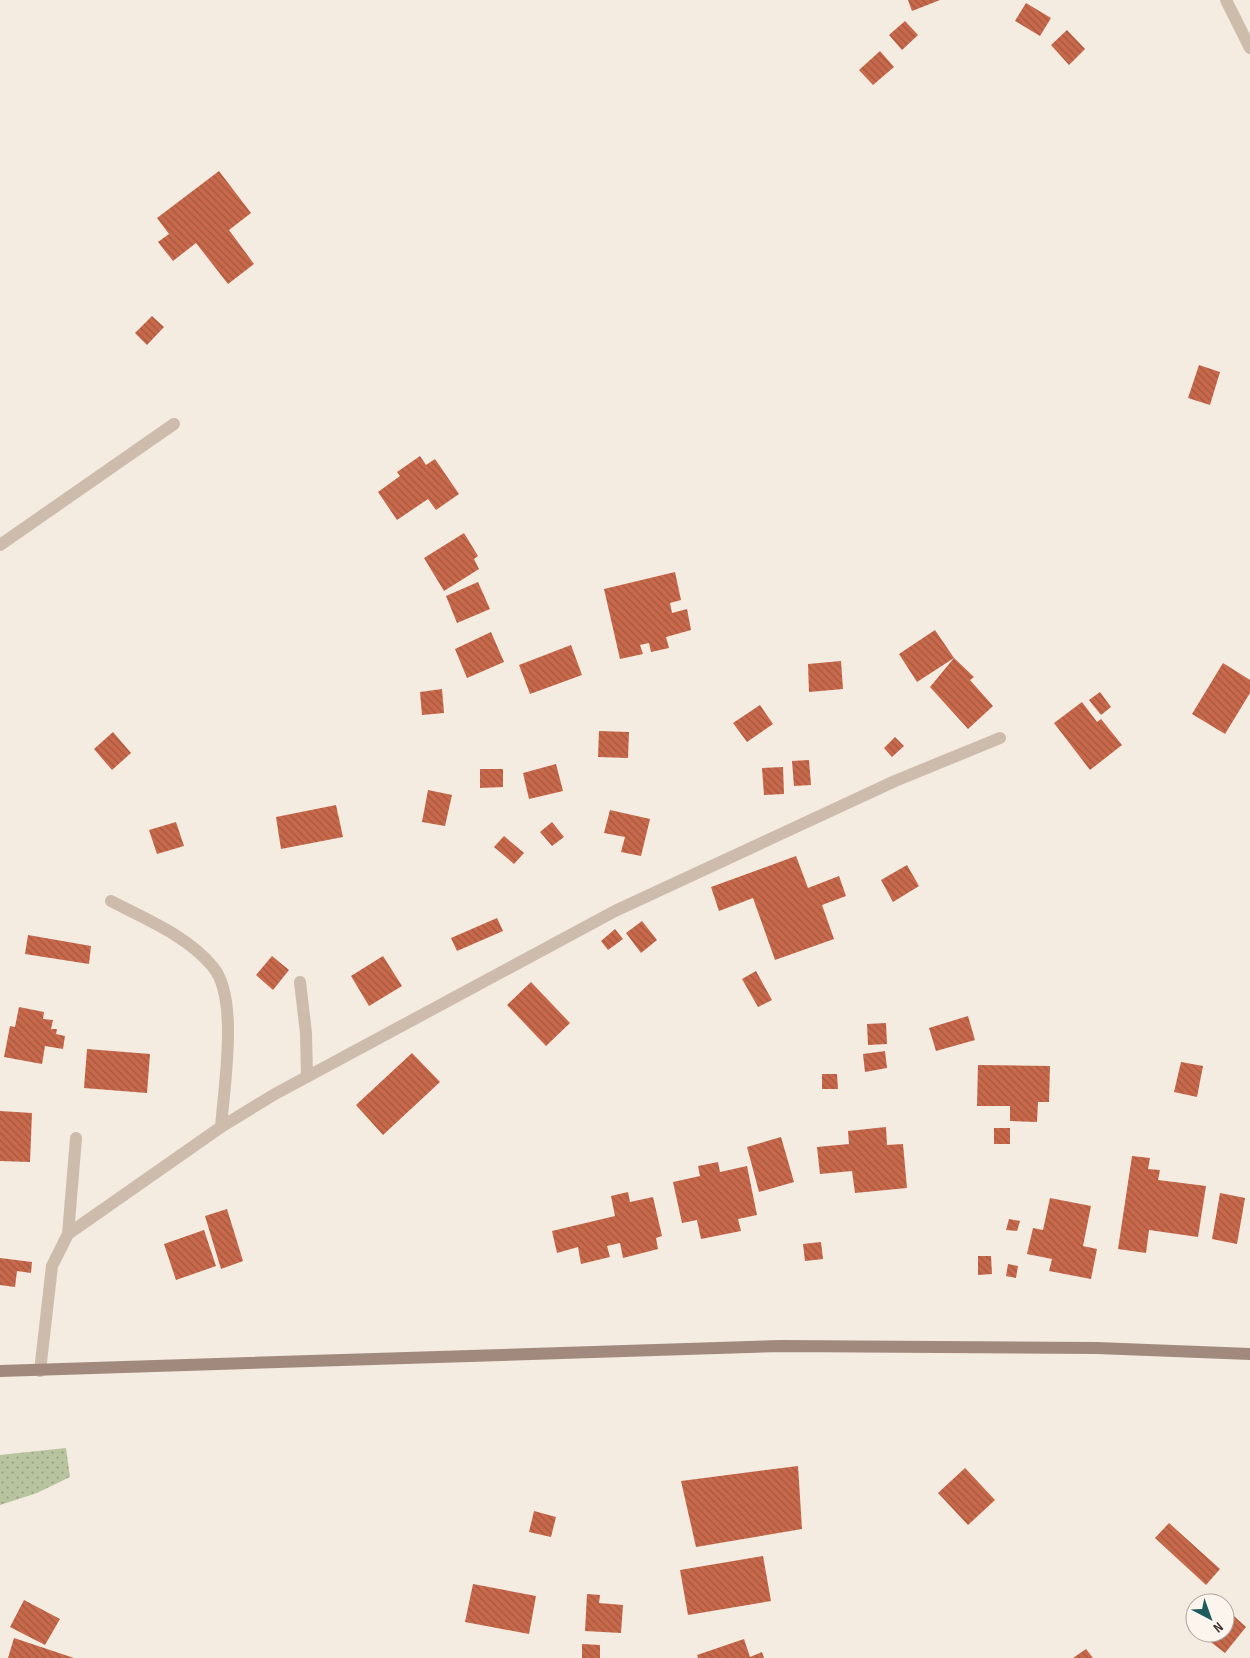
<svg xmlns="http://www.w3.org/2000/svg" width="1250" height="1658" font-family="'Sofia Sans Condensed',sans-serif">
  <defs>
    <pattern id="park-dots" width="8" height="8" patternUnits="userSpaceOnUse" patternTransform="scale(1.25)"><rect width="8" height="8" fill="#b8c4a0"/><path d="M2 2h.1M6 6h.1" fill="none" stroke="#97a083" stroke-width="1.8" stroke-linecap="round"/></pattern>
    <pattern id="building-back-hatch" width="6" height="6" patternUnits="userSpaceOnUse" patternTransform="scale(1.25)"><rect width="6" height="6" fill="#c8694b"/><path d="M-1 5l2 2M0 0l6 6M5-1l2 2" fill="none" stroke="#a4573f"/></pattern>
  </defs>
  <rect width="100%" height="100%" fill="#f4ebe1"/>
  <!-- park -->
  <path fill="url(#park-dots)" d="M66,1448l4,29 -33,16 -37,12v-50z"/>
  <!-- building -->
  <path fill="url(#building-back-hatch)" d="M908,0h32l-28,11z
    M1026,3l25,15 -11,18 -25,-15z
    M905,21l13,14 -16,15 -13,-15z
    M1067,30l18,19 -16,16 -18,-20z
    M880,51l14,16 -21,18 -14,-15z
    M219,171l32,42 -22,17 25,34 -26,20 -32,-41 -23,18 -15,-19 11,-8 -12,-16z
    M152,316l12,11 -17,18 -12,-12z
    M1199,365l21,7 -10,33 -22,-7z
    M420,456l6,9 9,-6 24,35 -23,16 -8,-11 -31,21 -19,-28 22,-16 -3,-4z
    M464,533l14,23 -4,3 5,10 -35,22 -20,-33z
    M675,572l6,28 -11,3 2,10 15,-4 4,21 -25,7 3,11 -18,4 -2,-9 -9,2 3,9 -23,5 -16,-70z
    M478,582l12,27 -33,14 -11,-27z
    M935,630l19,28 -37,24 -18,-28z
    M491,632l13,30 -37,16 -12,-29z
    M571,645l11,30 -52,19 -11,-29z
    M954,658l20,19 -4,3 23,26 -25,23 -38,-42z
    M841,661l2,28 -34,3 -1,-28z
    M1223,663l27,17v13l-25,41 -33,-20z
    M442,689l2,24 -22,2 -2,-23z
    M1100,692l11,15 -10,8 -12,-15z
    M1082,702l15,20 4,-3 21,26 -32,25 -36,-47z
    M760,705l13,19 -26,18 -14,-19z
    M599,731l30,1 -1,26 -30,-1z
    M113,732l18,21 -19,17 -18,-21z
    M895,737l9,9 -12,11 -8,-9z
    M809,760l2,25 -17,1 -2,-25z
    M556,764l7,27 -34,8 -6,-26z
    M783,767l1,27 -20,1 -2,-27z
    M480,769h23v18l-23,1z
    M428,790l24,5 -7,31 -23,-4z
    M336,805l7,32 -62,12 -5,-32z
    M610,810l40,9 -9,37 -20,-4 4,-15 -21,-4z
    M176,822l8,24 -27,8 -8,-24z
    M552,822l12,15 -12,9 -12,-14z
    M504,836l20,17 -10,11 -20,-17z
    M796,856l12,32 31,-12 7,20 -24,9 12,34 -59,21 -22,-62 -34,13 -8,-24z
    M907,865l12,21 -26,16 -12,-22z
    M497,918l6,13 -46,20 -6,-13z
    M642,921l15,19 -16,13 -15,-20z
    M615,929l8,10 -15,11 -7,-9z
    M28,935l63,11 -2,18 -64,-10z
    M272,956l17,14 -16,20 -17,-15z
    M383,956l19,30 -33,20 -18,-30z
    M756,971l16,29 -14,7 -16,-28z
    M531,982l39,41 -24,23 -39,-41z
    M19,1007l25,5 -1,7 10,1 -2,9h6l-1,5 9,2 -2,13 -18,-3 -3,18 -38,-7 6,-31 5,1z
    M968,1016l7,24 -39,11 -7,-23z
    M886,1023l1,21 -19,1 -1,-21z
    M87,1049l63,5 -3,39 -63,-5z
    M885,1051l2,17 -22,4 -2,-18z
    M412,1053l28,29 -57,53 -27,-30z
    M1181,1062l22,4 -6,31 -23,-5z
    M978,1065l72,1 -1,36h-11l-1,20 -27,-1v-15h-33z
    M822,1074h15l1,15h-16z
    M0,1111l32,2 -2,49 -30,-1z
    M886,1127l1,18 16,-1 4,44 -52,5 -3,-22 -32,3 -3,-27 32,-3 -1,-13z
    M994,1128h16v16h-16z
    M781,1137l13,45 -35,10 -12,-45z
    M1132,1156l18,2 -2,11 12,1 -2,10 48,6 -8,51 -49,-7 -3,23 -28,-4z
    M718,1162l2,10 27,-6 10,49 -19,4 3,12 -40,8 -4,-19 -15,3 -9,-41 27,-6 -2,-10z
    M628,1192l2,10 23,-5 9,39 -6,2 2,11 -35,9 -3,-15 -13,3 3,11 -29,7 -3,-17 -21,6 -5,-22 63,-15 -4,-20z
    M1220,1193l25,5 -8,46 -25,-5z
    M1050,1198l41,8 -8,40 14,3 -6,30 -42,-8 3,-12 -25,-5 6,-26 10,2z
    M227,1209l16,52 -22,8 -16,-53z
    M1009,1219l11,2 -3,10 -11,-1z
    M204,1230l12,36 -40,14 -12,-36z
    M821,1242l2,17 -18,2 -2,-17z
    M978,1256h13l1,18 -14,1z
    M0,1258l32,4 -1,11 -14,-2 -2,16 -15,-2z
    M1008,1264l10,2 -2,12 -10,-2z
    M798,1466l4,63 -106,18 -15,-66z
    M965,1468l30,32 -27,25 -30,-32z
    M534,1511l22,6 -5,20 -22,-5z
    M1169,1523l51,46 -14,16 -51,-47z
    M763,1556l8,45 -83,14 -8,-45z
    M473,1584l63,12 -7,38 -64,-12z
    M587,1594l13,1 -1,8 24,2 -2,28 -36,-2z
    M24,1600l36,19 -15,26 -35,-18z
    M1234,1616l12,11 -21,26 -22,-17 3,-3h19v-8z
    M14,1638l60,20h-66z
    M744,1639l6,18 12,-5 2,6h-66l-1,-3z
    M582,1644l18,1v13h-18z
    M1086,1649l7,9h-20z"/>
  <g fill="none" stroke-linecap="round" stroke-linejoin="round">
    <!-- street -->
    <path stroke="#cdbbac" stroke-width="12" d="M1226,0l24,48
      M0,545l174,-121
      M111,901c34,18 77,35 102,66 26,31 11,119 8,160
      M300,982l6,51 1,44
      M68,1234l8,-96
      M40,1371l12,-105 16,-32 153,-107 54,-33 340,-183 280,-130 105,-43"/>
    <!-- secondary -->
    <path stroke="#a18a7d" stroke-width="12" d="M0,1371l781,-25 316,2 153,6"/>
  </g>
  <!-- north arrow -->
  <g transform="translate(1210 1618) rotate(139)"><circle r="24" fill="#fbf5ee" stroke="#aea6a0"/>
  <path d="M0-4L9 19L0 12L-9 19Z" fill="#1f5a5e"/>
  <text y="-8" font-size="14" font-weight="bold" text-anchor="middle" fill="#3b302b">N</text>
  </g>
</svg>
